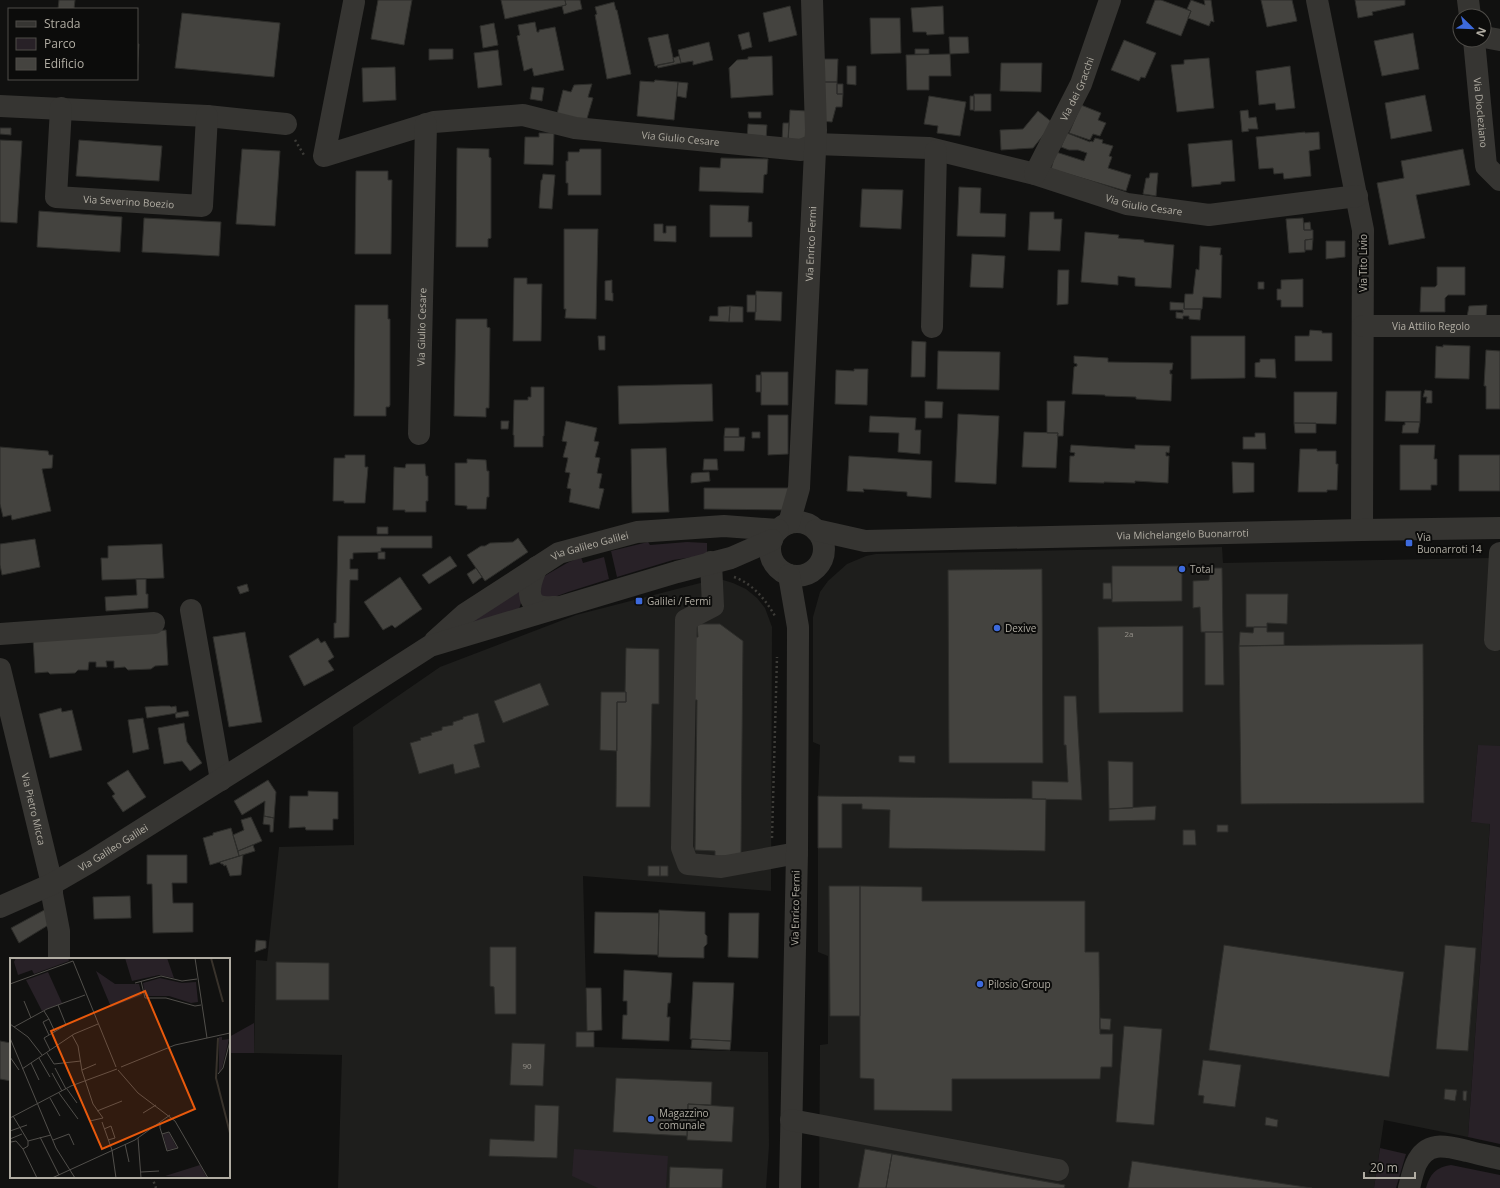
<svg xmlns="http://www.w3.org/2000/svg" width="1500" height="1188" font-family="'Open Sans',sans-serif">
  <rect width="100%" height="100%" fill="#111110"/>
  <!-- built -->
  <path fill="#1e1e1c" d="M1222,547l1,16 267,-5 10,84v104h-22l-7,76 19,1 -22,314 -84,-17 -10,68h-555l1,-143 8,-1v-88l-10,-4v-156l2,-51 -7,-3v-125l7,-25 8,-11 19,-17 19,-8 10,-2z
    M712,580h11l10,3 13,6 11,9 8,10 7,19 -1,264 -188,-15 4,156 7,15 174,5 1,94 -3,42h-428l4,-133 -88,-2 2,-93 11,1 12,-114 75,-2 -1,-118 87,-60 136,-52z"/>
  <!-- green -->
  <path fill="#282127" d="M648,542l2,3 37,-3 20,1v12l-34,5 -56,17 -6,-26z
    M581,557l2,6 21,-6 5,22 -41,13 -27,10v-24l26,-15z
    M516,592h5l1,8 -3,9 -62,23z
    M1478,745l22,1v398l-32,-7 22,-313 -19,-2z
    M254,1023v30h-25v-16z
    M1380,1148l26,6 -10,34h-22z
    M574,1149l94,7 -2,32h-68l-26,-12z
    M1451,1165l49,10v13h-74c4,-14 10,-21 25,-23z"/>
  <!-- building -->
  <path fill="#44433f" stroke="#2d2d2a" d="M59,0h16l-1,9h-16z
    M378,0h34l-8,45 -33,-6z
    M501,0h64l1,5 -61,14z
    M565,0h15l2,9 -18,5 -2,-8 4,-1z
    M1155,0h6l30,11 -10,25 -35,-13z
    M1191,0l14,5 -1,-5h7l3,22 -3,-1 -2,5 -21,-8 3,-7 -4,-2z
    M1261,0h31l5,21 -30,6z
    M1355,0h50v5l-33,7 1,3 -15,3z
    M614,2l2,8h1l14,64 -24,5 -12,-64 2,-1 -2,-7z
    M790,6l7,29 -28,7 -6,-29z
    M943,6l1,28 -17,1 -1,-3h-13l-2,-24z
    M182,13l98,10 -6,54 -99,-9z
    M870,18h30l1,35 -30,1z
    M535,22l2,10h2v-2l16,-3 9,43 -30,6 -2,-8 -8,3 -7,-35 3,-1 -2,-10z
    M494,23l4,22 -15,3 -3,-22z
    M749,32l3,15 -10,3 -4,-15z
    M1413,33l6,36 -37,7 -8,-35z
    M668,34l6,28 -19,4 -7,-28z
    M949,37h19l1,16 -19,1z
    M1124,40l32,13 -11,25 -4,-1 -2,4 -28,-11z
    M709,42l4,18 -20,5v-4l-12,2 -3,-13z
    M137,44h2l-2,29z
    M429,49h24v10l-24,1z
    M915,49h14v5h-14z
    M498,50l4,35 -24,3 -4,-35z
    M950,54l1,22h-22v14h-22l-1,-35z
    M679,56l2,7 -23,5 -1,-3 17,-3 -1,-4z
    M772,56l1,39 -42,3 -2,-30 8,-8 11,-1v-2z
    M1209,58l5,50 -37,4 -6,-47 13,-1v-4z
    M823,59h15l-1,23h-14z
    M1001,63h41l-1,29 -41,-1z
    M847,66h9v19l-9,-1z
    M1290,66l5,42 -19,2 -1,-7 -16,2 -3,-34z
    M395,67l1,33 -33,2 -1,-34z
    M655,80l23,2 -4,38 -37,-4 3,-35 14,1z
    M678,82l10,1 -2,15 -9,-2z
    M823,82h14v12h6l-1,13h-6l-4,15 -11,-1z
    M592,84l-4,13 5,1 -7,24 -29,-8 6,-24 8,2 3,-7z
    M837,84h6v10h-6z
    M532,87l12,1 -2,13 -12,-2z
    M974,94h17v17h-17z
    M1425,95l7,36 -41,8 -6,-36z
    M929,96l37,6 -6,34 -23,-3 1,-7 -14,-2z
    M970,96h4v14h-4z
    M1081,105l20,8 -3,7 8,3 -6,13 -7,-2 -3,6 -21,-7z
    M790,110l17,1 -1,32 -18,-1z
    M1248,110l1,8 7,-1 2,12h-10l1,2 -7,1 -2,-21z
    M1038,111l15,12 -20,25 -32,2 -1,-20 23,-1z
    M748,112h13v6h-12z
    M783,123h6l-1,17h-6z
    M748,124l19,1 -1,15 -19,-1z
    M0,128h11v7l-11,-1z
    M1305,132v1l14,-1 1,17 -11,2 2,25 -27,3 -1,-6 -9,1 -1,-6 -14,1 -3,-32z
    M539,133h15l-1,32 -29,-1 1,-27h14z
    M1067,133l23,9 1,-1 2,1 2,-4 8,2 -1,3 11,3 -4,10 3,1 -4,11 23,7 -5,16 -75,-22 5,-17 28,9 3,-8 -9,-3h-9l-8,-3z
    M0,140l22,1 -5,82 -17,-1z
    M79,140l83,6 -3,35 -83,-5z
    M1232,140l3,41 -14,1v2l-29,3 -4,-43z
    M457,148l32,1v8l2,1v80l-3,1v8h-32z
    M242,149l38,2 -5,75 -39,-2z
    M580,149h21v46h-33v-12h-2v-22h2v-9h11z
    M1463,149l7,36 -54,10 9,43 -36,7 -12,-62 27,-5 -3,-17z
    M721,158l47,1 -1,15 -3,1 -1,18 -64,-2 1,-24 20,1z
    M356,171h32v9h4l-1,74h-36z
    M1150,173h8l-2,23 -13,-2 3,-16h3z
    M543,174l12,1 -3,34 -13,-1 2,-28h1z
    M959,187l22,1 -1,25 26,1 -1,23 -48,-1z
    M862,189l41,1 -2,39 -41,-2z
    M710,205l39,1 -1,16h4v15h-42z
    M39,211l83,6 -2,35 -83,-5z
    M1030,212h24v7h8l-2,32 -32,-1z
    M144,218l77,4 -2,34 -77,-4z
    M1303,218l1,12h9v9l-8,1v12l-16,1 -3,-34z
    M1310,222l1,8h-7v-7z
    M654,224h9v9h3v-7h10v16l-22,-1z
    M564,229h34l-2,90 -31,-1 1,-9h-2z
    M1085,232l34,3 -1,3 26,2v2l30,3 -3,43 -36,-2v-8l-17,-2v9l-37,-3z
    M1313,239l-1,11h-7v-10z
    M1326,241h19v16l-19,2z
    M1200,246l21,2 -1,7h2l-1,43 -18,-1 -1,12h-18l1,-15h8l3,-25 3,1z
    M972,254l33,2 -2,32 -33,-1z
    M1437,267h28v28h-17l-3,3v14h-25l1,-25h14l2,-2z
    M1058,270h11l-1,34 -11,1z
    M514,278h13v6h15l-1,57h-28z
    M1303,279v28h-22v-7h-4v-11h4v-9z
    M612,280v13h1v8l-8,-1v-19z
    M1258,282h6v7h-6z
    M756,291l26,1 -1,29 -26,-1z
    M747,295h9v17h-9z
    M1170,302l14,1v6h17l-1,11 -11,-1v-3h-6v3l-7,-1v-6l7,1v-3h-13z
    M355,305h33v14h2v86l-1,2h-3v9h-32z
    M1487,305l-1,12h-19l2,-11z
    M730,306l13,1v15h-14z
    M730,306l-1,16 -20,-1 1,-5h8v-9z
    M456,319h31v8l3,1 -1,80h-3v9l-32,-1z
    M1310,330l12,1v2h10v28h-37v-25h14z
    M598,336h7v14h-6z
    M1191,336h54v42l-54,1z
    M912,341l14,1 -1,35h-14z
    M1443,345l27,1 -1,33 -34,-1 1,-32 7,1z
    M1486,350l14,1v58h-14v-23h-2z
    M938,351l62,1 -1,38 -62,-1z
    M1074,356l34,2v4l65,1 -1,7h-2v4h2l-1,27 -35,-2v-2l-31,-1v-1l-33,-1 2,-27 3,-1v-2l-3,-1z
    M1260,359h15l1,19 -21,-1v-14l5,-1z
    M854,369h14l-1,36 -32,-1 1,-34 18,1z
    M761,372h27v33h-27z
    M756,375h5v17h-5z
    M712,384l1,37 -94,3 -1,-38z
    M531,387h13v49h-1v11h-29v-12h-1l1,-35h14v-3h3z
    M1425,390l7,1v12h-6l1,-6h-4z
    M1386,391h35l-1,31 -35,-1z
    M1294,392h43l-1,32 -42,-1z
    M925,401l18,1 -1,16h-17z
    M1047,401h18l-2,35h-6l1,-3h-11z
    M958,414l41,2 -3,68 -41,-2z
    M768,415h20v39l-20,1z
    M870,416l46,2 -1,12h6l-1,24 -22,-2 1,-19 -30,-1z
    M501,421h8l-1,8h-7z
    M566,421l31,7 -3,13 5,1 -4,15 5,1 -3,15 5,1 -3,14 5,1 -5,20 -30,-7 2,-13 -4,-1 3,-15 -5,-1 3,-14 -5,-1 4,-15 -5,-1z
    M1405,422h15l-2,11h-16l1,-8h2z
    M1294,423h22v10h-21z
    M725,428h14v9h-15z
    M752,432h8v6h-8z
    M1024,432l34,1 -2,35 -34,-1z
    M1255,433h10l1,16h-23v-12h12z
    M724,437h21l-1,14h-20z
    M1071,445l64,4v-4l35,1 -1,7 -3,-1v4h3l-1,27 -33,-2v2l-31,-1v1l-35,-1 1,-26h4l1,-3 -5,-1z
    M1400,445h35l-1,14h3v26h-6v5h-31z
    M0,447l48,4 1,4h4l-1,13 -10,1 9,42 -39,9 -1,-5 -8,2 -3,-13z
    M666,448l3,64 -37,1 -1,-64z
    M1300,449h17v2h19v13h2l-1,26h-10v2h-29z
    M345,455h20v12h3l-3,36h-21v-2h-11l1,-43h11z
    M1459,455h41v36h-41z
    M849,456l83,5 -1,37 -24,-2v-4l-44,-3 1,3 -17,-1z
    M467,459l19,1 1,11h2v26h-2l-1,12h-19v-3l-12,-1v-42h12z
    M704,459h13l1,11h-15z
    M1232,462l22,1v29l-21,1z
    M406,464h19l1,12h2v25h-2v11h-21v-2h-12l1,-43 11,1z
    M709,472l1,9 -19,2v-7l1,-3z
    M704,488h85l-1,22 -84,-1z
    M377,527h11v7h-11z
    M338,536h94v12h-51v4l-28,1v6h-3v10h8v11h-8l-1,57 -15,1v-15h2z
    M518,538l10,14 -43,29 -18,-26 14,-9h4l5,-3 23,-1z
    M35,539l5,28 -38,8 -2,-10v-21z
    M162,544l2,34 -62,2 -1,-22h7v-12z
    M378,552h7v7h-7z
    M450,556l7,10 -28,18 -7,-9z
    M1112,566h70v35l-70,1z
    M476,568l6,9 -9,7 -6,-10z
    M1210,568h12l1,64h-22l-1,-25 -7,1v-27l16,-1z
    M1042,569l1,194h-94l-1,-193z
    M400,577l22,32 -27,19 -3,-3 -9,5 -19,-28z
    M136,579h10v15h2v14l-42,3 -1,-14 32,-2z
    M1103,583h8l1,16h-9z
    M247,584l2,7 -9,3 -3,-7z
    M1246,594h42l-1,30 -20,-1v4h-21z
    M697,624h23l23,17 -2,215h-26v-5l-20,-1 2,-150h-5l1,-63h5z
    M1183,626v86l-84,1 -1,-86z
    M1254,627h13v5h17v13l-45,1 1,-14 13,1z
    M166,630l2,35 -13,1 -4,3 -23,1 -3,-3 -11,1v-7h-8l1,6h-11v-5h-7l-1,8h-10l-3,3 -25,1 -2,-2 -13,1 -2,-35z
    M245,632l17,90 -33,5 -16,-90z
    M1205,632h18l1,53h-19z
    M318,638l3,5 4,-2 9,16 -6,4 6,9 -30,16 -15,-30z
    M1423,644l1,159 -183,1 -2,-158z
    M626,648l33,1v55h-7l-2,103h-34l1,-105h9v-10h-1z
    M540,683l9,22 -46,18 -9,-22z
    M601,692h25v10h-9v49l-17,-1z
    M1064,696h12l6,104 -50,-1v-18l36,1 -2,-37h-2z
    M161,706h9l1,1 5,-1 1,7 -30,5 -2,-11z
    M61,708l1,4 10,-2 10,40 -32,8 -11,-44z
    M188,711l1,5 -13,2 -1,-5z
    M478,713l7,29 -11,3 6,22 -25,7 -2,-10 -34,10 -9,-31 11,-3 -1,-2 12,-3 -1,-2 11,-3v-3l11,-2v-3l10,-3v-2z
    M143,718l6,31 -16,4 -5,-33z
    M184,723l3,19 15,21 -12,8 -8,-10 -18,3 -6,-36z
    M899,756h16v7l-16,-1z
    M1108,761l25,1v46l-24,1z
    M128,770l18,27 -23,15 -11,-16 3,-2 -8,-11z
    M268,780l8,12 -2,26 -10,-2 1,-15 -23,14 -8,-14z
    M308,791l30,1v27h-5v11h-27l-1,-3 -16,1 1,-32h18z
    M818,796l228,3 -1,52 -156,-3 1,-38 -28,-1v-5h-20v44h-24z
    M1156,806l-1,14 -46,1v-12z
    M264,816l10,2 -1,14h-3v-7l-7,-1z
    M251,817l11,24 -24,10 -5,-16 11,-5 -3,-10z
    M1217,825h11v7h-11z
    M231,828l8,28 -29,9 -7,-27 10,-3v-2z
    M1183,830h12l1,15h-13z
    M253,845l2,6 -16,5 -1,-5z
    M147,855h40v28h-15l1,20h20v29l-40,1 -1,-49h-5z
    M243,855l-2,20 -11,1 -4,-11 -2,1 -1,-2h-2l-1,-2z
    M648,866h12v10h-12z
    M660,866h8v10h-8z
    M829,886h31v130h-30z
    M860,886l62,1v14h163v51h14l1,82h13l-1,33h-11l-1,12h-148v32l-78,-1v-31l-14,-1z
    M130,896l1,22 -37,1 -1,-22z
    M48,908l7,13 -36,22 -8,-15z
    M659,910l46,2v22l2,2v8l-3,3v11l-46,-1z
    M595,912l64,1 -1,42 -64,-2z
    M729,913h30l-1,45 -30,-1z
    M256,940l10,1v7l-11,4z
    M1224,945l180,27 -15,105 -180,-27z
    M1445,945l31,3 -8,103 -32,-2z
    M490,947h26v67h-21l-1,-27 -4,-1z
    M276,962l53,1v37h-53z
    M624,970l48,3 -2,30h-2l-1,14h3l-1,24 -47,-2 1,-24h4v-14h-4z
    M693,982l41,1 -3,58 -41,-2z
    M586,988h15l1,42 -15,1z
    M1100,1018l11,1 -1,11 -10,-1z
    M1124,1026l38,3 -8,96 -38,-3z
    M576,1032h18v15h-18z
    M692,1039l39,2 -1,9 -39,-2z
    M0,1041l11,2v38l-11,-2z
    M512,1043l33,1 -2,42 -33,-1z
    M1203,1060l38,5 -6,42 -32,-4 1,-7 -6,-1z
    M616,1078l96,4 -1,23 -23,-1 -1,32 -74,-4z
    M1445,1089l12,1 -2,11 -11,-2z
    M1463,1091h4l-1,10 -3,-1z
    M688,1104l46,3 -2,35 -45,-2z
    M535,1105l24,1 -2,52 -68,-2 1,-17 44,2z
    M1266,1117l12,3 -1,7 -12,-2z
    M865,1149l27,5 -6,34h-28z
    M892,1154l173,31 -1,3h-178z
    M1132,1161l27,4 153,23h-184z
    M670,1167l53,2 -1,19h-53z"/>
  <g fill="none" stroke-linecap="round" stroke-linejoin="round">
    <!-- path -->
    <path stroke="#3d3c38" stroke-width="2.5" stroke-dasharray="2 3" stroke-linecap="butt" d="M295,140l9,15
      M734,577c19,7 31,22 41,39
      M772,838l5,-181
      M152,1177l4,11"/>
    <!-- minor -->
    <g stroke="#363532" stroke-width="22">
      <path d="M1317,0l46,230 -1,300"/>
      <path d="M1468,0l2,16"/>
      <path id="s1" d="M354,2l-30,154 110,-34 89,-7 52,13 226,22 14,-6 114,4 106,26 92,30 82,11 148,-19"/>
      <path d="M1484,37l16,3"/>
      <path id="s2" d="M1474,40l12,126 14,14"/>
      <path d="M0,106l207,10 79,8"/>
      <path id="s3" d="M61,108l-5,89 146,9 5,-90"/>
      <path id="s4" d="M1035,174l46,-90 29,-84"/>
      <path id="s5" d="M1363,326h137"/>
      <path d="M932,327l4,-176"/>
      <path id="s6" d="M419,434l7,-310"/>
      <circle cx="797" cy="549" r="27"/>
      <path id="s7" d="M789,523l10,-35 17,-358 -4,-130"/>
      <path id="s8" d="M816,530l49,11 497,-11 138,-2"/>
      <path d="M711,562l2,44 -27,14 -4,228 6,16 33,3 76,-14"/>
      <path d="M537,567c-5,10 -13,31 0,38 6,3 13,2 19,2"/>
      <path d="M789,575l9,52v11l-1,215 -7,335"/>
      <path d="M191,610l30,170"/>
      <path d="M0,634l154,-11"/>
      <path d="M1495,640l5,-87"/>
      <path id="s9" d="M435,641l30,-27 94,-61 78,-21 87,-6 54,4"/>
      <path id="s10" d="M0,669l52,215v10l7,37v28"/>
      <path id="s11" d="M0,907l52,-23 38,-22 181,-114 159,-102 247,-74 54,-14 41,-18"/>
      <path d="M791,1120l267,50"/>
      <path d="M1409,1188c2,-8 4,-17 7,-24 11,-24 30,-18 51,-13 11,3 22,5 33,8"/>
    </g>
  </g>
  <!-- markers -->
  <g fill="#3d6adc" stroke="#0c0c0b" stroke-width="1.5">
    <rect x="1405" y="539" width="8" height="8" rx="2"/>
    <circle cx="1182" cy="569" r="4"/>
    <rect x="635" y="597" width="8" height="8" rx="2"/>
    <circle cx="997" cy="628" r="4"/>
    <circle cx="980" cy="984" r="4"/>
    <circle cx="651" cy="1119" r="4"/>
  </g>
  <g text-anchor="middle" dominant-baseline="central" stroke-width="4" stroke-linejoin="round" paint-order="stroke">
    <!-- number labels -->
    <g font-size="8" fill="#96928a">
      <text x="1129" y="633">2a</text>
      <text x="527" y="1065">90</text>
    </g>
    <!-- street labels -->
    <g font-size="10" fill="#b1ada3" stroke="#0c0c0b">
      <text stroke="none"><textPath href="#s4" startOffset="95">Via dei Gracchi</textPath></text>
      <text stroke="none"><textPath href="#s2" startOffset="73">Via Diocleziano</textPath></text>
      <text stroke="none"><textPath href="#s1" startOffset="521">Via Giulio Cesare</textPath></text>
      <text stroke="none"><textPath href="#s3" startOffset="162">Via Severino Boezio</textPath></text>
      <text stroke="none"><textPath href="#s1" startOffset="994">Via Giulio Cesare</textPath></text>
      <text stroke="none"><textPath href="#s7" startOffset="281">Via Enrico Fermi</textPath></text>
      <text transform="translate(1363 263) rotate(-90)">Via Tito Livio</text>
      <text stroke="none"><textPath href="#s5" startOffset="68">Via Attilio Regolo</textPath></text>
      <text stroke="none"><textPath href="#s6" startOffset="107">Via Giulio Cesare</textPath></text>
      <text stroke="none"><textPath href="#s8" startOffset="368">Via Michelangelo Buonarroti</textPath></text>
      <text stroke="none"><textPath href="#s9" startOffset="184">Via Galileo Galilei</textPath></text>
      <text stroke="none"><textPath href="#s10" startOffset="144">Via Pietro Micca</textPath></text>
      <text stroke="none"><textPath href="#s11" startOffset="128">Via Galileo Galilei</textPath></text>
      <text transform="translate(795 908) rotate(-89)">Via Enrico Fermi</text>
    </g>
    <!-- poi labels -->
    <g font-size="10" fill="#b1ada3" stroke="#0c0c0b" text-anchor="start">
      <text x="1417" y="537">Via<tspan x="1417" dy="12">Buonarroti 14</tspan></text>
      <text x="1190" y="569">Total</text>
      <text x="647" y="601">Galilei / Fermi</text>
      <text x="1005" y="628">Dexive</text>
      <text x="988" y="984">Pilosio Group</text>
      <text x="659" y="1113">Magazzino<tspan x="659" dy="12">comunale</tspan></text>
    </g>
  </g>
  <!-- overview -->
  <g transform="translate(10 958)">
    <rect width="220" height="220" fill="#111110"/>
    <path d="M6,0h52l1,3 -35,13 -2,-4 -14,5 -4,-13zM115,0h42l7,20 -15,-3 -27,6zM86,13l19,13h24l3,11 -31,12zM38,14l14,31 -20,8 -16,-31zM150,20l22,5 14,-1 2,20 -7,1 -22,-7h-24l-2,-13zM209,79h3v3l7,-1 -7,29 -3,5zM159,175l8,15 -10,2 -4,-16zM190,207l7,13 -42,-2z" fill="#282127"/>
    <path fill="none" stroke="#38322b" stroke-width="2" d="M201,0l12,44M208,80l-2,40 14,55"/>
    <path fill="none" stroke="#514f4b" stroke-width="1" d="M185,0l12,80M131,23l4,17h21l29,8 6,-1M125,25l26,-7 21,5 15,-2M0,26l63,-23 43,106M14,43l7,17M34,53l5,8 -6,3 6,13M39,61l6,13M0,66l18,13 14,18M4,69l33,-18 38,-14M62,77l6,11 4,25 11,33 10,14 -13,3M0,80l46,110 19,30M40,92l-6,-12 22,-13 -8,-20M37,95l7,11 27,-3M0,99l9,13M29,100l11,19M21,105l8,17M111,109l54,-22 55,-12M45,110l11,21M12,111l52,-35 24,-10M72,112l14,-6M108,112l20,23 37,28 33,57M42,115l10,18M208,116l5,-6 7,-27M57,131l10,14M49,135l19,26M40,140l10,18M87,153l25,-10M133,155l13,-8M3,158l15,25v5l-5,3M0,160l61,-32 46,-17M92,164l10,28 4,28M149,165l1,1v4l2,6 5,17 11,-3 -9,-16 -7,2M94,171l7,-3 4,12 -7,2M0,173l17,-6M30,179l19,38M128,180l3,40M0,181l12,-5M43,182l16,-6 5,11M18,183l23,-6M1,184l5,-1 7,8 14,29M115,186l4,18M131,214l18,-1M42,220l83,-38 35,-25"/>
    <path fill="#e8590c" fill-opacity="0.15" stroke="#e8590c" stroke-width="2" d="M135,33l50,118 -93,40 -51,-118z"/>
    <rect width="220" height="220" fill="none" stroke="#b1ada3" stroke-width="2"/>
  </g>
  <!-- legend -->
  <rect x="8" y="8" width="130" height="72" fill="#0c0c0b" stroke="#4e4c48"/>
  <rect x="16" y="21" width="20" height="6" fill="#363532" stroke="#4e4c48"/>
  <text x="44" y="28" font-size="12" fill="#b1ada3">Strada</text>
  <rect x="16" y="38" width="20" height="12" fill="#282127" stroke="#4e4c48"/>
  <text x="44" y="48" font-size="12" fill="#b1ada3">Parco</text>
  <rect x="16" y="58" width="20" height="12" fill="#44433f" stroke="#4e4c48"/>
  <text x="44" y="68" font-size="12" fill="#b1ada3">Edificio</text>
  <!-- north arrow -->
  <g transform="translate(1472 28) rotate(113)"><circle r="19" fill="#0c0c0b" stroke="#4e4c48"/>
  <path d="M0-3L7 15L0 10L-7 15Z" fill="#3d6adc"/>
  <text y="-6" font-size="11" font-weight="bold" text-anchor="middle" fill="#b1ada3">N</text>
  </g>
  <!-- scale -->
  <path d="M1364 1172v6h51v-6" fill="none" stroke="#b1ada3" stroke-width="2"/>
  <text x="1370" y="1172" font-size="12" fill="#b1ada3" stroke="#0c0c0b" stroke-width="3" paint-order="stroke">20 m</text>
</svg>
